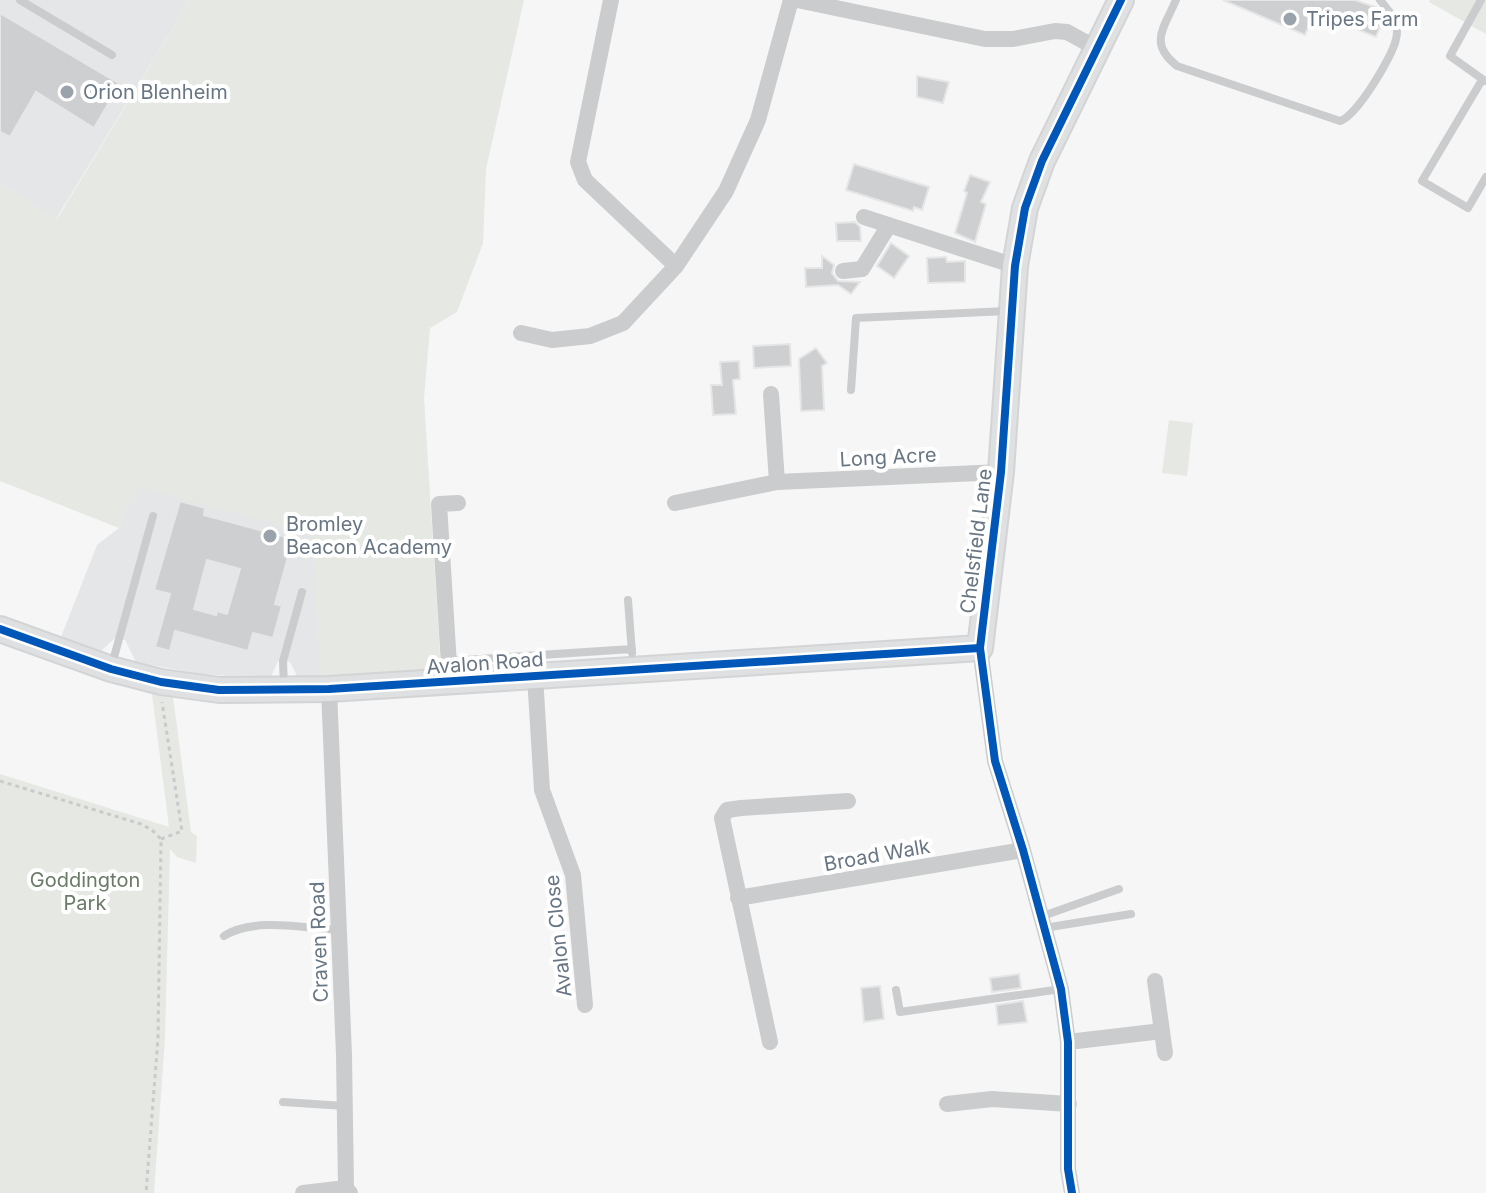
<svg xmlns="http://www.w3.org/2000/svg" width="1486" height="1193" font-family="Inter,sans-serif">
  <rect width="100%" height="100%" fill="#f6f6f6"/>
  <!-- built -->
  <path fill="#e5e6e7" d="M0,0h190l-134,219 -56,-35z
    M178,386l263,286 -143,6 -8,-16 -12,-1 -8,18 -71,-5 -63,-12 -11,-22 -10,-2 -14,13 -40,-14 36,-92 22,-17 8,-25 5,2z"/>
  <!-- green -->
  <path fill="#e5e8e3" d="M190,0h334l-38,169 -3,74 -26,69 -27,16 -6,70 17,274 -120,5 -10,-144 -170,-45 -9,17 -5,-1 -8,24 -119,-47v-297l57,35z
    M1430,0h56v34l-57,-32z
    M1169,420l24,3 -6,53 -25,-3z
    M152,694l21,3 18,135 6,4 -1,27 -19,-6 -7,-8 -5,189 -11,155h-154v-419l169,53z"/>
  <!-- building -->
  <path fill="#cdcfd0" stroke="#e6e6e6" stroke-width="2" fill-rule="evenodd" d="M1223,0h132l23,8 6,8 -8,21 -61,-25 -10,23z
    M0,13l120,71 -26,44 -58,-36 -26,45 -10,-5z
    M917,76l32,6 -6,21 -26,-6z
    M854,164l75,23 -7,23 -8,-3 -1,4 -67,-21z
    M970,175l20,7 -9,20 5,2 -11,38 -20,-9 12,-40 -3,-2z
    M855,222l5,5 1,14h-24l-1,-18z
    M891,243l18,13 -15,22 -17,-12z
    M822,256l12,9 -2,8 6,8 22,1 -9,12 -13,-9 -32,2 -1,-19h17z
    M946,257l1,5 18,-1v21l-37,1 -1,-25z
    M790,344l1,22 -37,2 -1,-22z
    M816,348l11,15 -5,3 2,44 -23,1 -2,-52z
    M739,361l1,18 -7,1 3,34 -23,1 -2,-30h11l-2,-23z
    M180,501l25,7 -1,7 89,24 -18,65 7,2 -9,32 -20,-5 -5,18 -73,-20 -5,20 -15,-4 15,-53 -16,-4zM207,560l33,9 -13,45 -10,-3 -1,4 -22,-6z
    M1019,974l2,14 -29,4 -2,-14z
    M880,986l4,33 -20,3 -3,-34z
    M1023,1001l4,21 -29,3 -2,-20z"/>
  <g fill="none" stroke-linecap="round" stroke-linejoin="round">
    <!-- secondary casing -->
    <g stroke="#d3d4d5" stroke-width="28">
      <path id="secondary" d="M0,629l111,40 50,13 58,8 110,-1 651,-41 21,-176 14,-206 10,-58 17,-47 79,-161"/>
    </g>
    <!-- path -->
    <path stroke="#c9cacb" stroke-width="3" stroke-dasharray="4 4" stroke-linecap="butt" d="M0,781l141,43 11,6 9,9 -3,199 -12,155
      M161,839l21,-8 -20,-129"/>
    <!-- lane -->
    <path stroke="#cbcccd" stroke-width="8" d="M20,0l92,55
      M1176,0c-12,28 -28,43 1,66l163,55c16,-4 53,-65 56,-82 2,-7 1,-13 0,-19l-16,-20
      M1481,0l-31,56 35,25
      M1482,80l-60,101 46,27 18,-31
      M851,390l5,-72 151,-7
      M628,600l4,53
      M449,661l183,-12
      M111,668l42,-152
      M284,688l-1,-27 19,-69
      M1040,917l79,-28
      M1044,928l87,-14
      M224,936c29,-19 81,-8 114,-6
      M896,990l4,22 161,-23
      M283,1102l62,4"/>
    <!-- street -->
    <path stroke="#cbcccd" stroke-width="16" d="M611,0l-33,162 7,18 91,86
      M797,0l188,39h28l42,-8 12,1 31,17
      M864,217l151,49
      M843,271l19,-2 27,-44
      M521,333l31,7 38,-4 33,-13 53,-57 50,-75 32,-71 33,-120
      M771,394l6,88
      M675,503l102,-21 224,-10
      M980,648l15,113 28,89 38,139 7,53v127l4,24
      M535,676l7,114 31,85 12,130
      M450,681l-11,-177 19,-1
      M329,689l15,366 2,133 4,5
      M738,898l285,-48
      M1155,981l10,72
      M770,1042l-48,-224 5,-8 14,-2 107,-7
      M1068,1042l94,-11
      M947,1104l45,-5 77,5
      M303,1193l43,-5"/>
    <!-- secondary -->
    <use href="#secondary" stroke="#dfe0e1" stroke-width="24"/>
    <!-- cycleway casing -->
    <g stroke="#fff" stroke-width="13">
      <path id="cycleway" d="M0,629l111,40 50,13 58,8 110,-1 651,-41
        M1072,1193l-4,-24v-127l-7,-53 -38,-139 -28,-89 -15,-113 21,-176 14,-206 10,-58 17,-47 79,-161"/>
    </g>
    <!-- cycleway -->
    <use href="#cycleway" stroke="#0057b8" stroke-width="8"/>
  </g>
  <!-- markers -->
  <g fill="#9aa3ac" stroke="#fff" stroke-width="3">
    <circle cx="1290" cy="19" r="8"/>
    <circle cx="67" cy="92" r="8"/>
    <circle cx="270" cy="536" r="8"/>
  </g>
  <g text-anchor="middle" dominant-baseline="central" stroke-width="8" stroke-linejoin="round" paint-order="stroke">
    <!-- poi labels -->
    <g font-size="20" fill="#687684" stroke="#fff" text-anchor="start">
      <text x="1306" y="19">Tripes Farm</text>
      <text x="83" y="92">Orion Blenheim</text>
      <text x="286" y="524">Bromley<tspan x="286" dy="23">Beacon Academy</tspan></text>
    </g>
    <!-- street labels -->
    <g font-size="20" fill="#687684" stroke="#fff">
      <text transform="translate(888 457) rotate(-3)">Long Acre</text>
      <text transform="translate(976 541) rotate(-83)">Chelsfield Lane</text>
      <text transform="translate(485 663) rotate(-4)">Avalon Road</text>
      <text transform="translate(877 855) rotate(-10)">Broad Walk</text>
      <text transform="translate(558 936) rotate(-96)">Avalon Close</text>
      <text transform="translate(319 942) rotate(-92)">Craven Road</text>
    </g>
    <!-- park labels -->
    <g font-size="20" fill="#6a7b67" stroke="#fff">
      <text x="85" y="880">Goddington<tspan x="85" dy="23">Park</tspan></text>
    </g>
  </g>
</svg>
